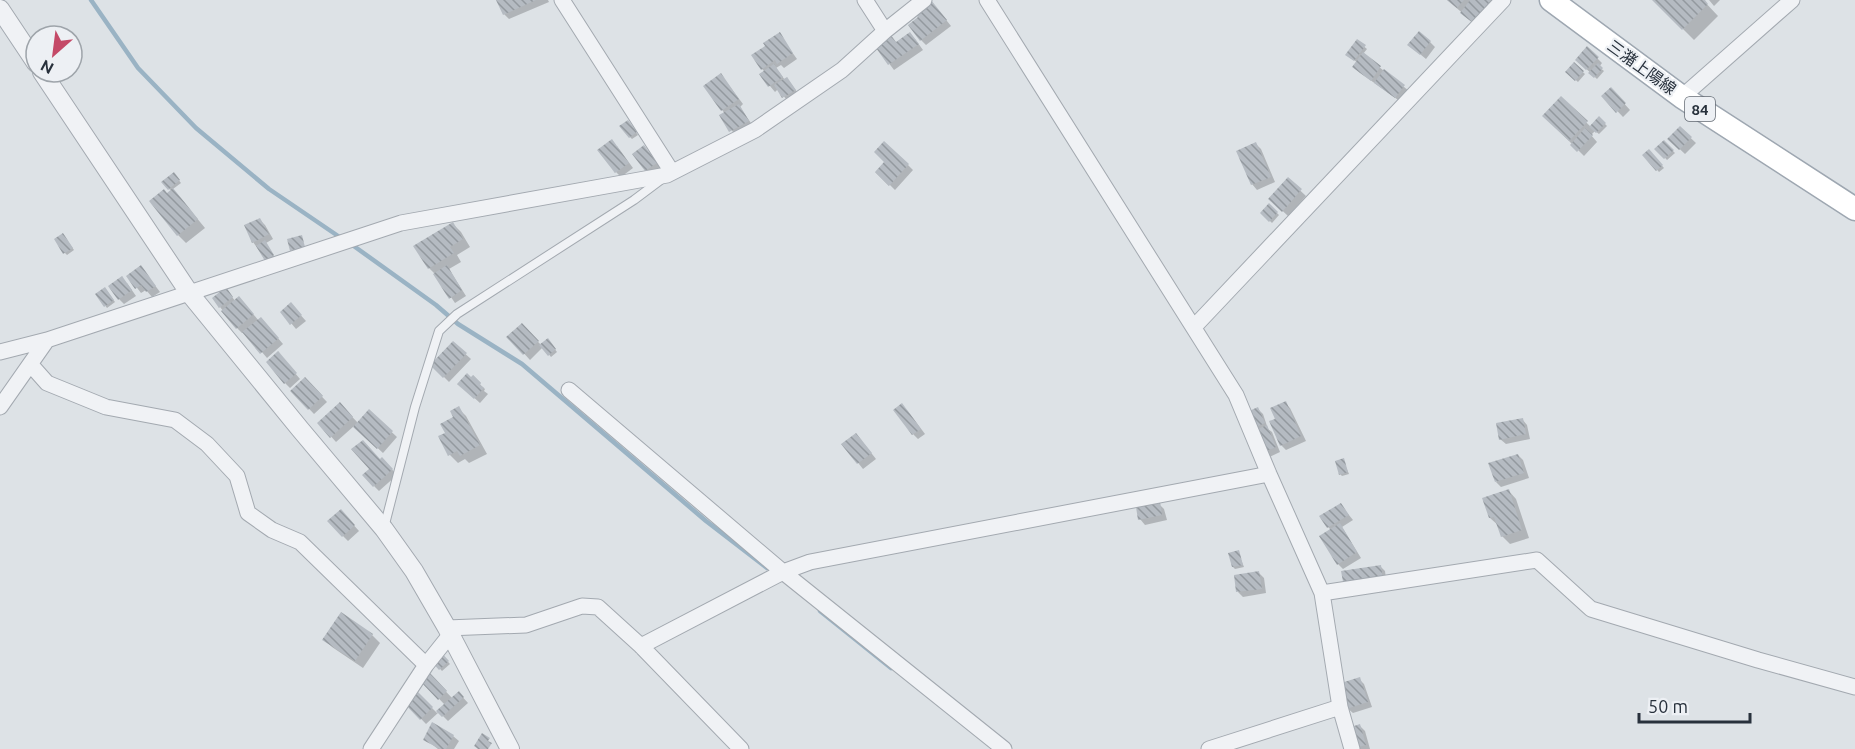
<svg xmlns="http://www.w3.org/2000/svg" width="1855" height="749" font-family="Ubuntu,'Noto Sans JP',sans-serif">
  <defs>
    <pattern id="building-back-hatch" width="6" height="6" patternUnits="userSpaceOnUse" patternTransform="scale(1.5)"><rect width="6" height="6" fill="#b5bbc2"/><path d="M-1 5l2 2M0 0l6 6M5-1l2 2" fill="none" stroke="#93999f"/></pattern>
  </defs>
  <rect width="100%" height="100%" fill="#dde2e6"/>
  <!-- shadow -->
  <path fill="#0003" d="M497,0h51l1,2 -40,17 -5,-5z
    M1447,0h53l-21,27z
    M1654,0h49l15,16 -24,24z
    M1709,0h11l-6,6z
    M935,6l16,20 -25,19 -5,-5 -1,-22z
    M779,34l18,25 -13,9 -3,-3 -5,3 9,12 4,1 8,11 -11,7 -8,-10 -3,3 -5,-6 -9,-12 4,-2 -3,-3 5,-23z
    M915,39l8,11 -29,20 -18,-24z
    M1357,41l10,8 -4,5 46,37 -8,11 -42,-30 -2,-10 -8,-5z
    M1430,42l5,5 -9,12 -11,-9z
    M1588,49l14,14 -3,4 5,4 -7,8 -20,-19z
    M1574,64l11,10 -7,8 -11,-10z
    M721,75l22,29 -3,3 13,19 -17,10 -15,-20 4,-2 -20,-28z
    M1611,89l19,21 -7,7 -20,-21z
    M1561,98l30,29 8,-9 8,8 -8,8 -4,-3 -4,4 6,7 -13,14 -40,-40z
    M630,124l8,11 -6,4 -2,-2z
    M1680,128l16,15 -11,11 -16,-15z
    M1664,142l11,11 -8,7 -10,-11z
    M1256,144l5,5 14,33 -18,8 -5,-6z
    M617,146l16,22 -12,9 -5,-5z
    M1649,151l15,17 -5,4 -15,-17z
    M649,152l12,16 -10,8 -17,-22z
    M886,162l22,3 5,5 -18,20 -13,-13z
    M174,174l7,9 -8,6 32,39 -19,15 -8,-8 -6,-44 -3,-2z
    M1288,179l18,17 -18,20 -18,-17z
    M1269,205l10,10 -7,8 -10,-10z
    M260,220l5,5 8,14 -7,4 9,15 -9,2 -13,-18 -7,-16z
    M453,224l8,8 9,15 -13,8 4,7 -12,7 17,27 -11,7 -19,-28 -7,-7z
    M65,237l9,13 -7,5 -2,-2z
    M141,267l19,25 -8,5 -6,-7 -5,3 -13,-17z
    M127,283l9,13 -12,8 -5,-5z
    M107,291l8,11 -8,6 -10,-13z
    M228,291l7,10 9,2 15,18 7,3 17,20 -16,14 -23,-27 -2,2 -5,-5 -17,-21z
    M296,310l10,11 -10,8 -5,-6z
    M522,325l19,20 7,-5 9,12 -6,5 -8,-10 -13,13 -21,-23z
    M453,343l18,16 -22,23 -17,-17z
    M283,359l17,20 -10,9 -5,-5z
    M473,378l12,11 -1,2 4,3 -8,9 -21,-19z
    M305,379l22,23 -13,12 -22,-23z
    M1285,403l5,5 16,33 -20,9 -5,-5 -4,-25z
    M340,404l18,19 11,-12 28,26 -14,16 -29,-27 -18,16 -17,-19z
    M458,408l8,8 21,38 -18,9 -4,-4 -7,4 -8,-8 -10,-18 7,-4z
    M1258,409l5,5 5,15 4,3 8,20 -17,8 -15,-27z
    M907,410l18,24 -7,5 -5,-5z
    M1522,419l5,6 3,14 -24,5 -6,-5z
    M861,440l15,19 -13,10 -20,-25z
    M1518,455l5,5 6,18 -28,9 -5,-5z
    M1343,460l6,14 -7,2 -2,-2z
    M380,461l7,3 10,11 -18,16 -5,-5z
    M1508,490l8,9 13,39 -19,6 -8,-8 -3,-10 -9,-8z
    M1159,504l5,5 3,11 -22,5 -5,-6z
    M1341,505l12,15 -11,7 19,31 -18,11 -5,-5 -7,-34 -3,-3z
    M341,511l18,20 -11,10 -5,-5z
    M1238,552l6,15 -9,2 -2,-2z
    M1380,566l5,5 2,15 -36,5z
    M1259,573l5,5 2,15 -23,4 -5,-5z
    M372,635l8,8 -17,25 -31,-21 -8,-8z
    M440,653l10,11 -8,7 -10,-11z
    M429,674l24,25 6,-6 9,10 -20,18 -9,-9 -13,12 -24,-25 11,-10 24,24 8,-8 -23,-24z
    M1359,679l5,5 8,23 -19,6 -6,-5z
    M1360,726l5,5 5,18h-14z
    M453,736l6,5 -5,8h-16l-13,-10z"/>
  <g fill="none" stroke-linecap="round" stroke-linejoin="round">
    <!-- stream -->
    <path stroke="#9ab3c4" stroke-width="4.5" d="M91,0l47,68 58,60 73,61 72,49
      M351,244l85,61 22,19 64,40 184,157 61,47
      M820,611l71,57"/>
  </g>
  <!-- building -->
  <path fill="url(#building-back-hatch)" d="M496,0h40l-33,15z
    M929,0h2l16,20 -27,21 -12,-16 10,-8 -5,-6z
    M1447,0h17l-7,8z
    M1470,0h21l-18,23 -13,-10z
    M1652,0h53l3,4 -26,26z
    M1419,31l12,10 -11,14 -13,-10z
    M780,32l13,21 -16,11 -2,-4 -14,10 -10,-15 14,-9 -2,-3z
    M910,32l9,12 -31,21 -14,-20 16,-11 6,8z
    M1357,39l9,6 -12,16 -9,-6z
    M1587,46l12,11 -13,13 -11,-10z
    M1363,52l18,14 -10,15 -19,-14z
    M1574,62l10,9 -9,10 -10,-9z
    M1598,63l5,5 -9,10 -6,-5z
    M774,64l9,13 -15,10 -9,-13z
    M1384,69l21,16 -10,13 -21,-15z
    M721,73l18,26 -18,12 -18,-25z
    M787,77l9,13 -14,8 -8,-13z
    M1611,87l15,16 -10,10 -15,-17z
    M1561,96l27,25 -19,20 -27,-25z
    M739,104l10,17 -20,11 -10,-17z
    M1599,116l7,7 -10,10 -7,-6z
    M628,120l9,12 -8,6 -10,-12z
    M1680,126l12,11 -13,13 -12,-11z
    M1585,128l8,7 -16,17 -7,-7z
    M612,139l17,24 -14,10 -18,-23z
    M1664,140l10,10 -10,9 -10,-10z
    M884,141l25,23 -20,22 -14,-14 9,-10 -10,-10z
    M1256,142l15,35 -20,8 -15,-34z
    M644,145l13,18 -12,8 -13,-17z
    M1649,149l14,16 -7,6 -14,-16z
    M174,172l6,8 -12,10 -7,-8z
    M1288,177l14,12 -20,23 -14,-13z
    M173,188l25,31 -21,17 -28,-35 15,-12 3,4z
    M1269,203l9,9 -9,10 -9,-9z
    M260,218l9,16 -17,9 -8,-18z
    M453,222l10,17 -13,8 4,6 -26,16 -15,-23z
    M63,233l10,15 -10,6 -9,-15z
    M302,235l3,12 -15,4 -3,-12z
    M265,240l9,15 -9,6 -9,-15z
    M141,265l15,21 -10,6 -5,-7 -6,4 -9,-13z
    M447,265l15,25 -13,9 -16,-25z
    M122,276l10,14 -14,10 -10,-14z
    M105,287l9,13 -10,7 -9,-13z
    M226,287l7,10 -14,11 -7,-10z
    M239,296l15,18 -18,15 -15,-18z
    M291,302l11,13 -12,10 -10,-13z
    M261,317l18,21 -19,16 -18,-22z
    M522,323l17,18 -16,14 -17,-18z
    M548,338l8,11 -8,7 -9,-11z
    M453,341l14,12 -24,25 -13,-13z
    M278,351l19,22 -13,11 -18,-22z
    M467,373l4,4 2,-2 8,8 -1,2 4,3 -10,11 -17,-15z
    M305,377l18,19 -15,14 -18,-19z
    M1286,401l15,35 -21,10 -11,-25 6,-2 -5,-11z
    M340,402l13,15 -23,21 -13,-15z
    M902,403l19,26 -9,6 -19,-25z
    M459,406l21,39 -20,11 -3,-5 -9,5 -10,-20 7,-3 -5,-9 13,-7 -3,-6z
    M1258,407l7,16 -20,9 -7,-16z
    M369,409l24,22 -16,18 -24,-22z
    M1523,418l3,16 -27,6 -3,-17z
    M1267,425l9,22 -20,8 -9,-21z
    M856,433l16,20 -15,11 -16,-20z
    M363,440l17,19 2,-2 11,12 -20,18 -11,-12 7,-6 -18,-20z
    M1518,454l6,19 -29,9 -7,-19z
    M1344,458l4,14 -9,3 -4,-14z
    M1509,489l13,41 -21,7 -7,-20 -5,1 -7,-20z
    M1160,502l2,13 -24,5 -2,-13z
    M1341,503l8,12 -22,13 -8,-12z
    M341,509l14,16 -13,12 -15,-16z
    M1340,523l17,29 -20,13 -18,-29z
    M1239,550l4,15 -11,2 -4,-14z
    M1381,565l2,16 -39,6 -3,-16z
    M1259,571l3,18 -26,3 -2,-17z
    M341,612l32,22 -18,27 -33,-21z
    M440,651l9,10 -10,9 -9,-10z
    M429,672l18,19 -9,9 -18,-19z
    M1360,677l8,25 -22,7 -8,-25z
    M413,687l20,20 -13,13 -20,-21z
    M459,691l5,6 -22,20 -6,-6z
    M432,722l22,13 -8,14h-6l-17,-9z
    M1360,724l6,21 -12,3 -6,-20z
    M482,733l8,5 -2,3 4,2 -4,6h-10l-4,-3z"/>
  <g fill="none" stroke-linecap="round" stroke-linejoin="round">
    <!-- service casing -->
    <g stroke="#a3a9b0" stroke-width="10">
      <path id="service" d="M384,528l31,-121 24,-76 18,-17 177,-114 28,-21"/>
    </g>
    <!-- minor casing -->
    <g stroke="#a3a9b0" stroke-width="17">
      <path id="minor" d="M562,0l110,172
        M865,0l20,31
        M987,0l249,395 33,79 53,119 18,114 12,42
        M1682,97l110,-97
        M1194,327l309,-327
        M0,352l47,-12
        M31,365l16,18 59,24 69,13 32,24 30,32 11,37 24,17 28,12 126,123
        M569,390l214,182 221,177
        M0,407l47,-67 354,-117 266,-48 88,-45 87,-60 43,-39 39,-31
        M1322,593l215,-33 54,49 167,51 97,27
        M447,628l79,-3 56,-19 16,1 43,39 100,103
        M641,646l142,-74 27,-10 459,-88
        M371,749l55,-84 24,-30
        M1209,749l131,-42"/>
    </g>
    <!-- tertiary casing -->
    <g stroke="#a3a9b0" stroke-width="20">
      <path id="tertiary" d="M0,9l36,54
        M42,72l148,222 110,135 84,100 30,42 33,57 63,121"/>
    </g>
    <!-- primary casing -->
    <g stroke="#9ea7b1" stroke-width="25">
      <path id="primary" d="M1551,0l131,97 173,112"/>
    </g>
    <!-- service -->
    <use href="#service" stroke="#f0f2f5" stroke-width="8"/>
    <!-- minor -->
    <use href="#minor" stroke="#f0f2f5" stroke-width="15"/>
    <!-- tertiary -->
    <use href="#tertiary" stroke="#f0f2f5" stroke-width="18"/>
    <!-- primary -->
    <use href="#primary" stroke="#fff" stroke-width="22"/>
  </g>
  <g text-anchor="middle" dominant-baseline="central" stroke-width="4.5" stroke-linejoin="round" paint-order="stroke">
    <!-- shield labels -->
    <rect fill="#edf0f4" stroke="#636a73" stroke-width="1.5" x="1685" y="97" width="30" height="24" rx="4.5"/>
    <g font-size="15" font-weight="bold" fill="#28313c">
      <text x="1700" y="109">84</text>
    </g>
    <!-- street labels -->
    <g font-size="16" fill="#28313c" stroke="#edf0f4">
      <text transform="translate(1642 67) rotate(36)">三潴上陽線</text>
    </g>
  </g>
  <!-- north arrow -->
  <g transform="translate(54 54) rotate(208)"><circle r="28" fill="#edf0f4" stroke="#9ea4aa" stroke-width="1.5"/>
  <path d="M0-4.5L10 22L0 15L-10 22Z" fill="#c44967"/>
  <text y="-9" font-size="16" font-weight="bold" text-anchor="middle" fill="#28313c">N</text>
  </g>
  <!-- scale -->
  <path d="M1639 713v9h111v-9" fill="none" stroke="#28313c" stroke-width="3"/>
  <text x="1648" y="713" font-size="18" fill="#28313c" stroke="#edf0f4" stroke-width="4.5" paint-order="stroke">50 m</text>
</svg>
